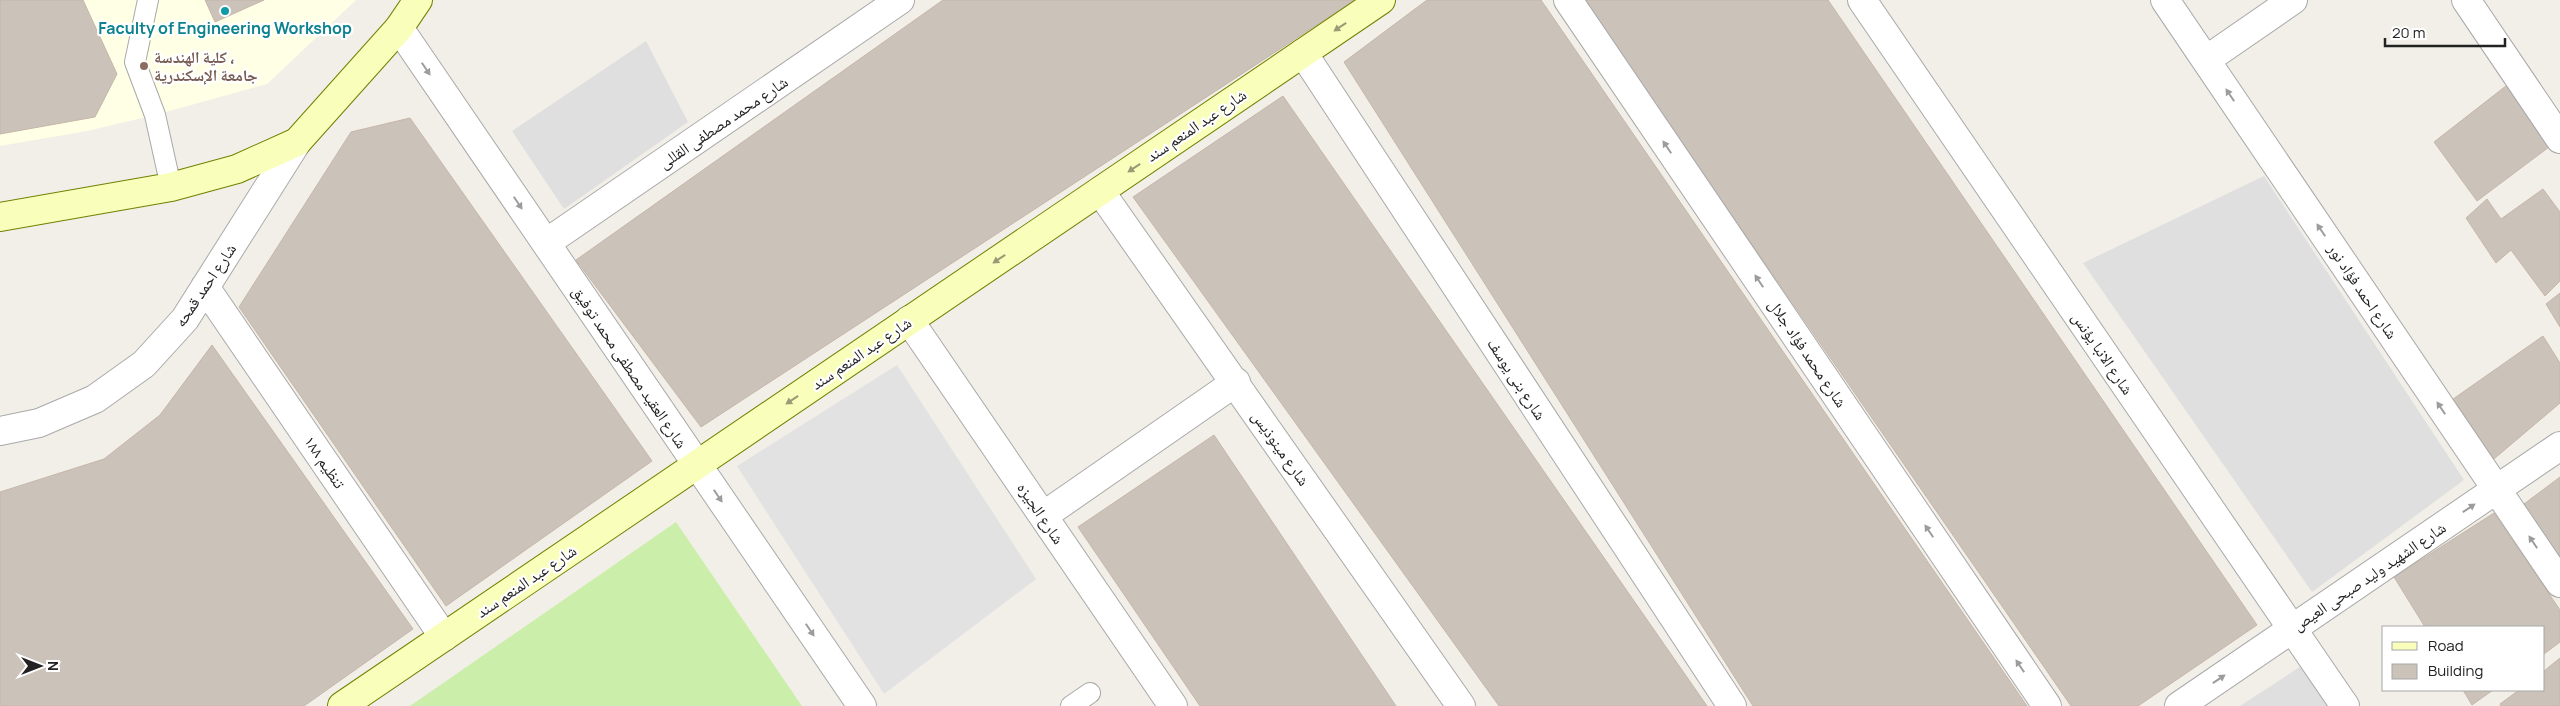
<svg xmlns="http://www.w3.org/2000/svg" width="2560" height="706" font-family="Manrope,'Noto Naskh Arabic',sans-serif">
  <rect width="100%" height="100%" fill="#f2efe8"/>
  <!-- residential -->
  <path fill="#e0dfdf" d="M646,41l42,81 -124,87 -52,-78z
    M2264,176l200,304 -152,112 -229,-329z
    M2312,659l29,47h-101z"/>
  <!-- education -->
  <path fill="#feffe4" d="M0,0h356l-89,84 -112,31 -68,16 -87,15z"/>
  <!-- grass -->
  <path fill="#cbefab" d="M676,522l126,184h-392z"/>
  <!-- parking -->
  <path fill="#e2e2e2" d="M897,365l139,214 -152,115 -147,-228z"/>
  <!-- building -->
  <path fill="#cbc2ba" stroke="#c6b6a9" d="M0,0h83l34,74 -22,43 -95,17z
    M205,0h59l-49,22z
    M943,0h412l-654,427 -125,-167z
    M1427,0h114l486,706h-274l-409,-644z
    M1583,0h245l429,625 -119,81h-67z
    M2511,82l42,62 -76,57 -43,-59z
    M1283,96l424,610h-208l-366,-509z
    M410,118l242,343 -206,145 -207,-299 112,-175z
    M2543,189l17,23v69l-15,15 -34,-46 -15,13 -30,-45 21,-19 14,20z
    M2560,293v34l-14,-23z
    M2543,336l17,27v40l-72,61 -42,-60z
    M212,345l201,284 -109,77h-304v-214l104,-33 56,-44z
    M1214,435l182,271h-196l-122,-179z
    M2560,477v90l-40,-60z
    M2494,513l66,97v32l-16,12v-27h-119l-31,-50z
    M2560,658v48h-59l-1,-2 19,-14h25v-19z
    M2463,690h30l-21,15z"/>
  <g fill="none" stroke-linecap="round" stroke-linejoin="round">
    <!-- lane casing -->
    <g stroke="#a9a9a9" stroke-width="22">
      <path id="lane" d="M148,0l-13,62 20,53 16,72
        M1071,706l19,-13"/>
    </g>
    <!-- street casing -->
    <g stroke="#a9a9a9" stroke-width="30">
      <path id="street" d="M1568,0l479,706
        M1862,0l483,706
        M2165,0l395,583
        M2466,0l94,139
        M399,28l463,678
        M1303,53l429,653
        M2206,60l87,-60
        M1100,191l361,515
        M546,243l354,-243
        M205,287l239,350
        M909,320l264,386
        M0,431l39,-8 56,-24 49,-35 41,-45 112,-177
        M1043,516l193,-134
        M2179,706l381,-260"/>
    </g>
    <!-- secondary casing -->
    <g stroke="#708100" stroke-width="30">
      <path id="secondary" d="M0,217l171,-30 66,-18 60,-27 102,-114 19,-28
        M342,706l1039,-706"/>
    </g>
    <!-- lane -->
    <use href="#lane" stroke="#fff" stroke-width="20"/>
    <!-- street -->
    <use href="#street" stroke="#fff" stroke-width="28"/>
    <!-- secondary -->
    <use href="#secondary" stroke="#f9feba" stroke-width="28"/>
  </g>
  <!-- one-way arrows -->
  <defs><path id="oneway-solid" d="M-6-.8H1V-3.2L6.5 0L1 3.2V.8H-6Z" transform="scale(1.25)"/></defs>
  <g fill="#989b76">
    <use href="#oneway-solid" transform="translate(1340 27) rotate(146)"/>
    <use href="#oneway-solid" transform="translate(1134 168) rotate(146)"/>
    <use href="#oneway-solid" transform="translate(999 259) rotate(146)"/>
    <use href="#oneway-solid" transform="translate(792 400) rotate(146)"/>
  </g>
  <g fill="#9c9c9c">
    <use href="#oneway-solid" transform="translate(426 69) rotate(56)"/>
    <use href="#oneway-solid" transform="translate(2230 95) rotate(-124)"/>
    <use href="#oneway-solid" transform="translate(1667 147) rotate(-124)"/>
    <use href="#oneway-solid" transform="translate(518 203) rotate(56)"/>
    <use href="#oneway-solid" transform="translate(2321 230) rotate(-124)"/>
    <use href="#oneway-solid" transform="translate(1759 281) rotate(-124)"/>
    <use href="#oneway-solid" transform="translate(2441 408) rotate(-124)"/>
    <use href="#oneway-solid" transform="translate(718 496) rotate(56)"/>
    <use href="#oneway-solid" transform="translate(2469 508) rotate(-34)"/>
    <use href="#oneway-solid" transform="translate(1929 531) rotate(-124)"/>
    <use href="#oneway-solid" transform="translate(2533 542) rotate(-124)"/>
    <use href="#oneway-solid" transform="translate(810 630) rotate(56)"/>
    <use href="#oneway-solid" transform="translate(2020 666) rotate(-124)"/>
    <use href="#oneway-solid" transform="translate(2219 679) rotate(-34)"/>
  </g>
  <!-- markers -->
  <circle fill="#0f9aa8" stroke="#fff" stroke-width="2" cx="225" cy="11" r="5"/>
  <circle fill="#8d6e63" stroke="#fff" stroke-width="2" cx="144" cy="66" r="5"/>
  <g text-anchor="middle" dominant-baseline="central" stroke-width="4.5" stroke-linejoin="round" paint-order="stroke">
    <!-- culture labels -->
    <g font-size="16" font-weight="bold" fill="#0d838f" stroke="#fff">
      <text x="225" y="28">Faculty of Engineering Workshop</text>
    </g>
    <!-- education labels -->
    <g font-size="16" font-weight="bold" fill="#785e54" stroke="#fff" text-anchor="start">
      <text x="154" y="57">كلية الهندسة ،<tspan x="154" dy="18">جامعة الإسكندرية</tspan></text>
    </g>
    <!-- street labels -->
    <g font-size="16" fill="#222" stroke="#fff">
      <text transform="translate(723 122) rotate(-34)">شارع محمد مصطفى القللى</text>
      <text transform="translate(1196 125) rotate(-34)">شارع عبد المنعم سند</text>
      <text transform="translate(205 285) rotate(-56)">شارع احمد قمحه</text>
      <text transform="translate(2363 291) rotate(56)">شارع احمد فؤاد نور</text>
      <text transform="translate(861 353) rotate(-34)">شارع عبد المنعم سند</text>
      <text transform="translate(1808 353) rotate(56)">شارع محمد فؤاد جلال</text>
      <text transform="translate(2103 353) rotate(56)">شارع الانبا يؤنس</text>
      <text transform="translate(630 367) rotate(56)">شارع العقيد مصطفى محمد توفيق</text>
      <text transform="translate(1517 379) rotate(57)">شارع بنى يوسف</text>
      <text transform="translate(1281 448) rotate(55)">شارع مينوذيس</text>
      <text transform="translate(325 462) rotate(56)">تنظيم ١٨٨</text>
      <text transform="translate(1041 513) rotate(56)">شارع الجيزه</text>
      <text transform="translate(2369 576) rotate(-34)">شارع الشهيد وليد صبحى العيص</text>
      <text transform="translate(526 581) rotate(-34)">شارع عبد المنعم سند</text>
    </g>
  </g>
  <!-- legend -->
  <rect x="2382" y="626" width="162" height="65" fill="#ffffff" stroke="#a7a7a7"/>
  <rect x="2392" y="642" width="25" height="8" fill="#f9feba" stroke="#a7a7a7"/>
  <text x="2428" y="651" font-size="15" fill="#222222">Road</text>
  <rect x="2392" y="664" width="25" height="15" fill="#cbc2ba" stroke="#a7a7a7"/>
  <text x="2428" y="676" font-size="15" fill="#222222">Building</text>
  <!-- north arrow -->
  <g transform="translate(40 666) rotate(90)" stroke="#ffffff" stroke-width="4" paint-order="stroke">
  <path d="M0-4L9 19L0 12L-9 19Z" fill="#222222"/>
  <text y="-8" font-size="14" font-weight="bold" text-anchor="middle" fill="#222222">N</text>
  </g>
  <!-- scale -->
  <path d="M2385 38v8h120v-8" fill="none" stroke="#222222" stroke-width="2.5"/>
  <text x="2392" y="38" font-size="15" fill="#222222" stroke="#ffffff" stroke-width="4" paint-order="stroke">20 m</text>
</svg>
